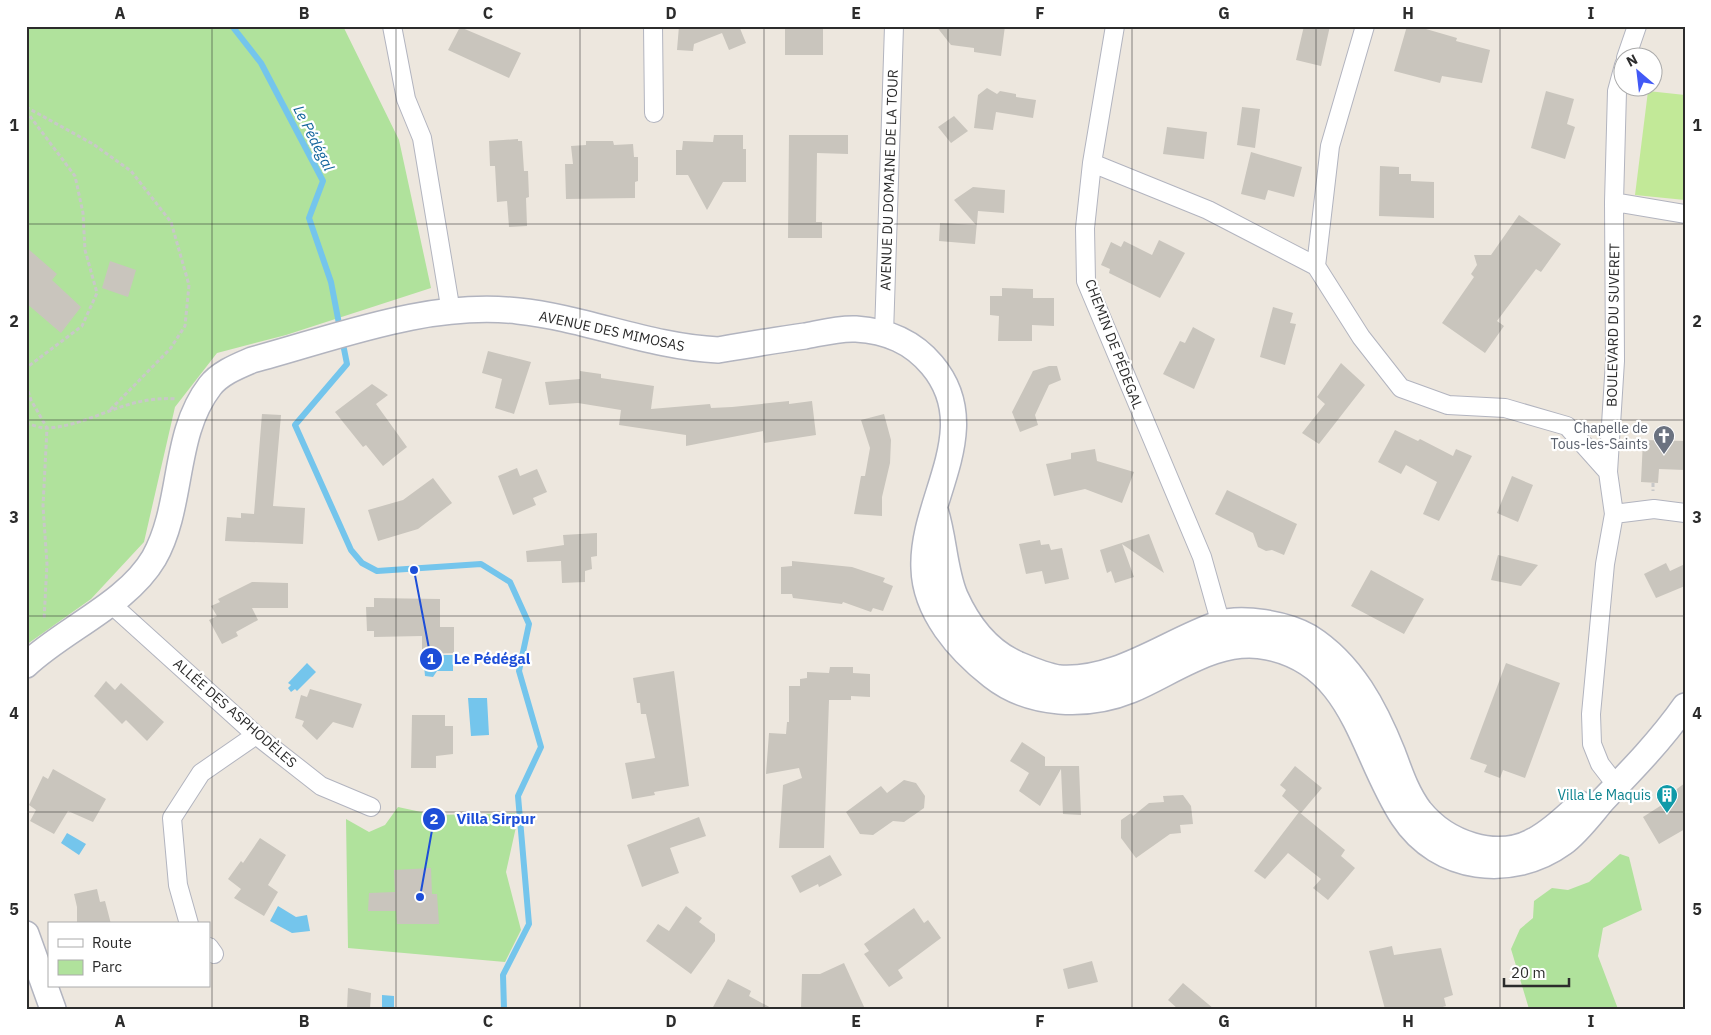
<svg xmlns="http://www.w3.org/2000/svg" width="1711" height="1035" font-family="'IBM Plex Sans',sans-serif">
  <rect width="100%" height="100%" fill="#ede7de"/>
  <!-- green -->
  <path fill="#b0e29c" d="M26,26h317l56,114 32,148 -145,47 -69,18 -42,54 -31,135 -53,57 -65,46z
    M398,807l37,8 80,-2 1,14 -10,45 15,58 -16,32 -157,-14 -2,-129 23,13 16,-7z
    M1620,854l9,3 13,53 -39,18 -5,28 20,53h-89l-18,-60 9,-20 13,-11 1,-17 18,-13 16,2 21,-8z"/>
  <!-- pitch -->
  <path fill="#c2e998" d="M1648,91l37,4v105l-50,-5z"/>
  <!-- water -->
  <path fill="#74c5ec" d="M423,655h30v16h-16l-4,6 -8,-1z
    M307,663l9,9 -19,19 -2,-2 -4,3 -3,-4 3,-3 -3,-2z
    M468,698h19l2,37 -18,1z
    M67,833l19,11 -7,11 -18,-12z
    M278,906l18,11 11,-2 3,16 -18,2 -22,-12z
    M382,995l12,1v13h-12z"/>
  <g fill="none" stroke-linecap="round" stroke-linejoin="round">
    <!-- stream -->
    <path stroke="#74c5ec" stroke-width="6" d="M232,26l29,37 62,118 -14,37 22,64 9,47
      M342,339l5,25 -52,61 56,125 11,13 15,8 104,-7 29,18 19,42 -10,47 22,76 -23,49 11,128 -26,51 1,34"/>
  </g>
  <!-- building -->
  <path fill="#c9c5bd" d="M679,26h60l7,17 -17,7 -7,-17 -28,11 -1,7 -16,-1z
    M785,26h38v29h-38z
    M936,26h69l-4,30 -27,-4v-4l-23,-3z
    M1304,26h26l-9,40 -25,-6z
    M1407,26h21l-2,3 31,9 -1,3 34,9 -8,33 -40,-7 -2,7 -46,-12z
    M460,27l61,26 -12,25 -61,-28z
    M987,88l10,6 3,-3 16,3v3l20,3 -3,18 -37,-6 -3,18 -19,-2 4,-33z
    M1546,91l28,8 -7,25 8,3 -10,32 -34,-11z
    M1242,107l18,2 -5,39 -18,-3z
    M954,116l14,15 -17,12 -13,-16z
    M1167,127l40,5 -3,27 -41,-5z
    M714,135h29v14h3v33h-23l-16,28 -19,-35h-12v-25h6l1,-9 30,1z
    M789,135h59v19l-31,-1 -1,69h6v16h-34z
    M518,139v2h4l2,30h4l1,26 -3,1 1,28 -18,1 -2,-26 -10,1 -2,-36h-5l-1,-25z
    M586,141h27l1,4 19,-1 1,13h4v24l-3,1v16l-69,1 -1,-35h8l-2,-18 15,-1z
    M1251,152l51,15 -8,30 -26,-7 -3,10 -24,-6z
    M1380,166l19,1v7h12v7l23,1v36l-55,-2z
    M973,187l32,3 -1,23 -26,-2 -3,33 -36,-3 1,-18 36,2 -22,-25z
    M1519,215l42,29 -20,28 -5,-3 -39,52 7,5 -19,27 -43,-30 32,-46 -3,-3 6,-9 -3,-10h17z
    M1159,240l26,13 -25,45 -51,-25 1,-4 -9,-4 10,-23 10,5 3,-6 28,14z
    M26,247l31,27 -5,6 29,27 -20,26 -35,-30z
    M110,261l26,9 -8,27 -26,-9z
    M1002,288l31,1v9h21v28l-22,-1v16h-34l1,-25 -9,-1v-19h12z
    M1273,307l20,6 -3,10 6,1 -11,41 -25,-8z
    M1193,327l22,12 -21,50 -31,-15 17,-33 5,2z
    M488,351l43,11 -17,52 -19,-6 7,-29 -20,-6z
    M1341,363l24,22 -46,59 -17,-11 23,-29 -8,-7z
    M1049,366h8l4,14 -12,5 -14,30 3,10 -18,7 -8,-20 21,-41z
    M580,371l21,3v4l53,8 -3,23 59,-5 1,4 21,-1 57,-6v3l23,-3 4,34 -52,8 -1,-12 -77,15v-11l-67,-10 2,-15 -43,-7 -29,2 -4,-23 35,-3z
    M372,384l16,11 -12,9 31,43 -24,19 -17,-21 -3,2 -28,-35z
    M262,414l19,1 -8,91 32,2 -2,36 -78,-3 2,-24 14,1v-5l13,1z
    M884,414l7,26 -1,23 -8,34v19l-28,-2 7,-38h4l5,-28 -9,-28z
    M1395,430l23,11 2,-2 33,17 3,-7 16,7 -33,65 -16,-7 14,-32 -31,-17 -5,9 -23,-12z
    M1643,440l42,1v29l-26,-1 -1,14 -17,-1z
    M1095,449l2,12 37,11 -12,31 -37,-14 -31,7 -8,-32 25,-5v-6z
    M517,468l3,8 17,-7 10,23 -14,6 3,7 -23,10 -15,-39z
    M1512,476l21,9 -15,37 -21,-9z
    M433,478l19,25 -34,26 -40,12 -10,-31 35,-10z
    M1227,490l70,34 -13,31 -12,-5 -6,1 -8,-4 -5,-14 -38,-19z
    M597,533v23l-6,1 1,12 -7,2v11l-23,1 -1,-22 -34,1 -1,-11 38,-6 -1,-10z
    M1149,534l15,39 -42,-29 12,33 -19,6 -4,-12 -4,2 -7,-23z
    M1040,540l1,5 8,-1 2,6 11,-2 7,31 -24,5 -3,-13 -16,3 -7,-30z
    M1498,555l40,10 -17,21 -30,-6z
    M792,561l60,6 33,11 -2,4 10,4 -10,25 -10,-3 -2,4 -28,-10 -1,2 -49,-6 -1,-4h-11v-27l11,-1z
    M1666,563l4,8 15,-7v22l-29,12 -12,-24z
    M1371,570l53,29 -20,35 -53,-28z
    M252,582l36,1v25h-36l6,12 -22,12 2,4 -16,8 -13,-24 8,-4 -6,-10 9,-4 -2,-3z
    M374,598l66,1v28h14v26l-32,1v-18l-48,1v-6h-7l-1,-24h8z
    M1506,663l54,20 -35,95 -22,-8 -3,8 -16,-6 3,-7 -17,-6z
    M830,667h23v6l17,1v23l-19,-1v4h-22l-5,148h-45l4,-63 19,-7 -3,-10 -33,6 3,-41 17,1 1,-12h2v-36h11v-7l7,-1v-6l22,1z
    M674,671l15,115 -35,6 1,3 -23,4 -7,-36 30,-5 -9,-44h-5l-1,-11h-3l-4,-25z
    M106,681l9,9 6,-7 43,39 -17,19 -21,-21 -4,4 -28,-28z
    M310,689l52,15 -9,24 -20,-6 -16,18 -15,-14 2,-5 -9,-3 6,-23 6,2z
    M412,715h33v11h8v28l-17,2v12h-25z
    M1022,742l23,15v9h34l2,49 -18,-1 -2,-45 -21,37 -21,-15 10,-18 -19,-12z
    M1295,766l27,22 -21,25 -19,-17 4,-6 -6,-5z
    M53,769l53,30 -13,23 -25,-11 -14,23 -24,-13 6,-11 -7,-5 14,-29 5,3z
    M904,780l12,3 9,13 -1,12 -20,14 -11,-1 -20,14 -13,-1 -14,-22 35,-26 6,7z
    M1685,783v46l-26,15 -16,-27 25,-16 -2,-4z
    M1183,795l8,11 2,18 -13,1 1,8 -11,1 -34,24 -15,-20v-18l10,-7 2,3 16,-13 15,-1 -1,-6z
    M1299,812l46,38 -4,6 14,12 -27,32 -15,-12 8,-9 -33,-26 -23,26 -11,-8z
    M699,817l7,19 -36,12 9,25 -37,14 -15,-42z
    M260,838l26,17 -18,30 10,7 -14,24 -30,-18 7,-9 -13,-10 13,-18 2,2z
    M830,855l12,20 -23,12 -1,-3 -18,9 -9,-17z
    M431,868l1,26h5l2,30h-42l-1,-13h-28l1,-18 26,-1 -1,-22z
    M97,889l3,13 5,-1 6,23h-34v-17l-3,-13z
    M686,906l16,12 -3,4 16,12v7l-24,33 -45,-33 12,-17 11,7z
    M914,908l10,15 4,-3 13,18 -43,32 5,8 -14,9 -25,-33 5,-3 -5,-7z
    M1392,946l2,9 47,-7 12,47 -9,3 2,8 -10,3h-51l-16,-58z
    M1092,961l6,21 -30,7 -5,-20z
    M844,963l21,46h-64l1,-35h18z
    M728,979l23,12 -2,5 24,13h-61z
    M1183,983l31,26h-36l-10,-9z
    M348,988l23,5 -1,16h-23z"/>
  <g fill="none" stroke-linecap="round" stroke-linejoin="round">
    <!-- street casing -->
    <g stroke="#b2b4bf" stroke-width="20">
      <path id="street" d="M392,26l14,73 16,39 29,174
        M653,26l1,87
        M1115,26l-23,137 -7,65 1,53 116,276 22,78
        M1626,58l11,-32
        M1092,163l116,47 108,56 45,71 40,51 47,17 57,3 62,18 41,46
        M1614,202l71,12
        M1316,266l14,-120 35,-120
        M884,334l10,-308
        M1614,514l40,-5 31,4
        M110,603l146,132 65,51 50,21
        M1617,786l-17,-22 -8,-20 -1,-30 14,-150 9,-50 -6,-42 7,-111 -1,-159 3,-111 7,-26
        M189,924l-11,-39 -6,-67 29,-45 55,-38
        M209,947l5,7"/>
    </g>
    <!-- secondary casing -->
    <g stroke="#b2b4bf" stroke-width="28">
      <path id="secondary" d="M935,510c9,27 9,60 20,86 13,29 33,55 62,68 12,5 28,12 42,14 58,4 107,-36 159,-54 24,-8 69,0 91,13 43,27 66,72 84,117 7,19 14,40 27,57 26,32 76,51 115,29 17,-9 31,-23 45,-36
        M26,665c38,-36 101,-61 128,-107 30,-53 18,-123 56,-172 10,-13 28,-20 42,-26 86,-23 176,-59 266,-49 68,7 132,36 200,39 29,-5 58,-10 87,-14 16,-3 34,-8 51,-7 31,2 56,12 76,36 54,64 -11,135 -8,203 1,44 35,82 68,108 38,30 95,32 139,14 43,-18 87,-54 137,-43 87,18 93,106 135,170 35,54 109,63 160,26 15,-11 28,-29 40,-43 29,-30 58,-60 82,-94
        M26,934l27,75"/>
    </g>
    <!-- path -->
    <path stroke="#c8c8c8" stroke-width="3" stroke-dasharray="4 2.5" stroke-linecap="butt" d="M26,107l67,37 38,27 40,51 18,63 -4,41 -15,23 -60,61
      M26,111l49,65 8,37 2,37 12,43 -15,33 -56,42
      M26,385l5,15 16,28 -4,78 4,58 -3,56
      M26,423c7,2 16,6 23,5 46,-4 76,-33 128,-29
      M1653,483v8"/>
    <!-- street -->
    <use href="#street" stroke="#fff" stroke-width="18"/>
    <!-- secondary -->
    <use href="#secondary" stroke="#fff" stroke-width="25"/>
  </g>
  <!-- grid -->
  <path fill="none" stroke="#2c2c2c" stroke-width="1" stroke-opacity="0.55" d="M212,26v983M396,26v983M580,26v983M764,26v983M948,26v983M1132,26v983M1316,26v983M1500,26v983M26,224h1659M26,420h1659M26,616h1659M26,812h1659"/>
  <!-- icons -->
  <defs>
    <g id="church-pin" transform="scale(1.125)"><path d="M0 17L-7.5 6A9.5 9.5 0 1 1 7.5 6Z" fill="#6b7280" stroke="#fff"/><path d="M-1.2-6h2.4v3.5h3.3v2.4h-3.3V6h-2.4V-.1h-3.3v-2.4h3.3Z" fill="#fff"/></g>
    <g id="building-pin" transform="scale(1.125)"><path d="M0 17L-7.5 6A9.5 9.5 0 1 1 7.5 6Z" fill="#0f9aa8" stroke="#fff"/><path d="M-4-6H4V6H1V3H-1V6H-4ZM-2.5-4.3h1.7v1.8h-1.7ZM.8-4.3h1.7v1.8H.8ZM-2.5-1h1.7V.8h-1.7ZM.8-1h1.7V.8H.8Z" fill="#fff"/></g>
  </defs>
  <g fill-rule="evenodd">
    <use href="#church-pin" x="1664" y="436"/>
    <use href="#building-pin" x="1667" y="795"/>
  </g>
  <g text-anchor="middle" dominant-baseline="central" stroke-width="4.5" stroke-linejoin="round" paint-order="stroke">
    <!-- street labels -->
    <g font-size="14" fill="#2c2c2c" stroke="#fff">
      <text transform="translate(889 180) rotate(-88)">AVENUE DU DOMAINE DE LA TOUR</text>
      <text transform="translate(1613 325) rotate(-89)">BOULEVARD DU SUVERET</text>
      <text transform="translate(612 331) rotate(12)">AVENUE DES MIMOSAS</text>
      <text transform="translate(1114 344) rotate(69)">CHEMIN DE PÉDEGAL</text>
      <text transform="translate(235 713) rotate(41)">ALLÉE DES ASPHODÈLES</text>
    </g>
    <!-- worship labels -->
    <g font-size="14" fill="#5b616d" stroke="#fff" text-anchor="end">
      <text x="1648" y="428">Chapelle de<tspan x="1648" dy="16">Tous-les-Saints</tspan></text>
    </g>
    <!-- culture labels -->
    <g font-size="14" fill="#0d838f" stroke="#fff" text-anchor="end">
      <text x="1651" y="795">Villa Le Maquis</text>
    </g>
    <!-- water labels -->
    <g font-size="15" font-style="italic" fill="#10639b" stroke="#fff">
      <text transform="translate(314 138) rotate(63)">Le Pédégal</text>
    </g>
  </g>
  <!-- callouts -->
  <path fill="none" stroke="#1d4ed8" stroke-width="2" d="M414 570L431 659M420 897L434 819"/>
  <g fill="#1d4ed8" stroke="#fff" stroke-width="2">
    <circle cx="414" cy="570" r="5"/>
    <circle cx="420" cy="897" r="5"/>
    <circle cx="431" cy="659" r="12"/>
    <circle cx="434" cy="819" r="12"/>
  </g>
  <g font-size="15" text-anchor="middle" font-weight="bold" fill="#fff">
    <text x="431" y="664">1</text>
    <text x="434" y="824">2</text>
  </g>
  <g font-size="15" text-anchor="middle" font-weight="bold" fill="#1d4ed8" stroke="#fff" stroke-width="4.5" stroke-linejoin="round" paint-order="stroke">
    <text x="492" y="664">Le Pédégal</text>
    <text x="496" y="824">Villa Sirpur</text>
  </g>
  <!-- border -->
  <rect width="1711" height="1035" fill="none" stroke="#ffffff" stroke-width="55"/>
  <!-- legend -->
  <rect x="48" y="922" width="162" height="65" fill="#ffffff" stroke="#ababab"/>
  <rect x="58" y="939" width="25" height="8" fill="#ffffff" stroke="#ababab"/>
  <text x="92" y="948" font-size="15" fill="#2c2c2c">Route</text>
  <rect x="58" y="960" width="25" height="15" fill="#b0e29c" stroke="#ababab"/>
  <text x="92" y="972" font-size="15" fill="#2c2c2c">Parc</text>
  <!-- north arrow -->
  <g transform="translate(1638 72) rotate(332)"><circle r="24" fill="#ffffff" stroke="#ababab"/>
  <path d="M0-4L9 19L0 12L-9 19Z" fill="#4259f6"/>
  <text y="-8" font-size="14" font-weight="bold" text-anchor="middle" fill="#2c2c2c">N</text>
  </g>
  <!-- scale -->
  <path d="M1504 978v8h65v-8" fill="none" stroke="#2c2c2c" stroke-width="2.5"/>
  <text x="1511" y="978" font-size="15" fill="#2c2c2c" stroke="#ffffff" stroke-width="4" paint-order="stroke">20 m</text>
  <rect x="28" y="28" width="1656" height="980" fill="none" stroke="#2c2c2c" stroke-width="2"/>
  <g font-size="16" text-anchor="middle" font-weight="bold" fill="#2c2c2c">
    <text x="120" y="19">A</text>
    <text x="304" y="19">B</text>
    <text x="488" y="19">C</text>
    <text x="671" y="19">D</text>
    <text x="856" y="19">E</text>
    <text x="1040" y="19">F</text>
    <text x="1224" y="19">G</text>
    <text x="1408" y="19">H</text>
    <text x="1591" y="19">I</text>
    <text x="14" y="131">1</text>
    <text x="1697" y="131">1</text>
    <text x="14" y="327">2</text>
    <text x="1697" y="327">2</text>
    <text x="14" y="523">3</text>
    <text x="1697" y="523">3</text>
    <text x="14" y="719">4</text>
    <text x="1697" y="719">4</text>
    <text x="14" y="915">5</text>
    <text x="1697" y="915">5</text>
    <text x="120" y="1027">A</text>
    <text x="304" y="1027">B</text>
    <text x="488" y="1027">C</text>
    <text x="671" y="1027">D</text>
    <text x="856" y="1027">E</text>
    <text x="1040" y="1027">F</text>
    <text x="1224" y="1027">G</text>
    <text x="1408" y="1027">H</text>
    <text x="1591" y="1027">I</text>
  </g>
</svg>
